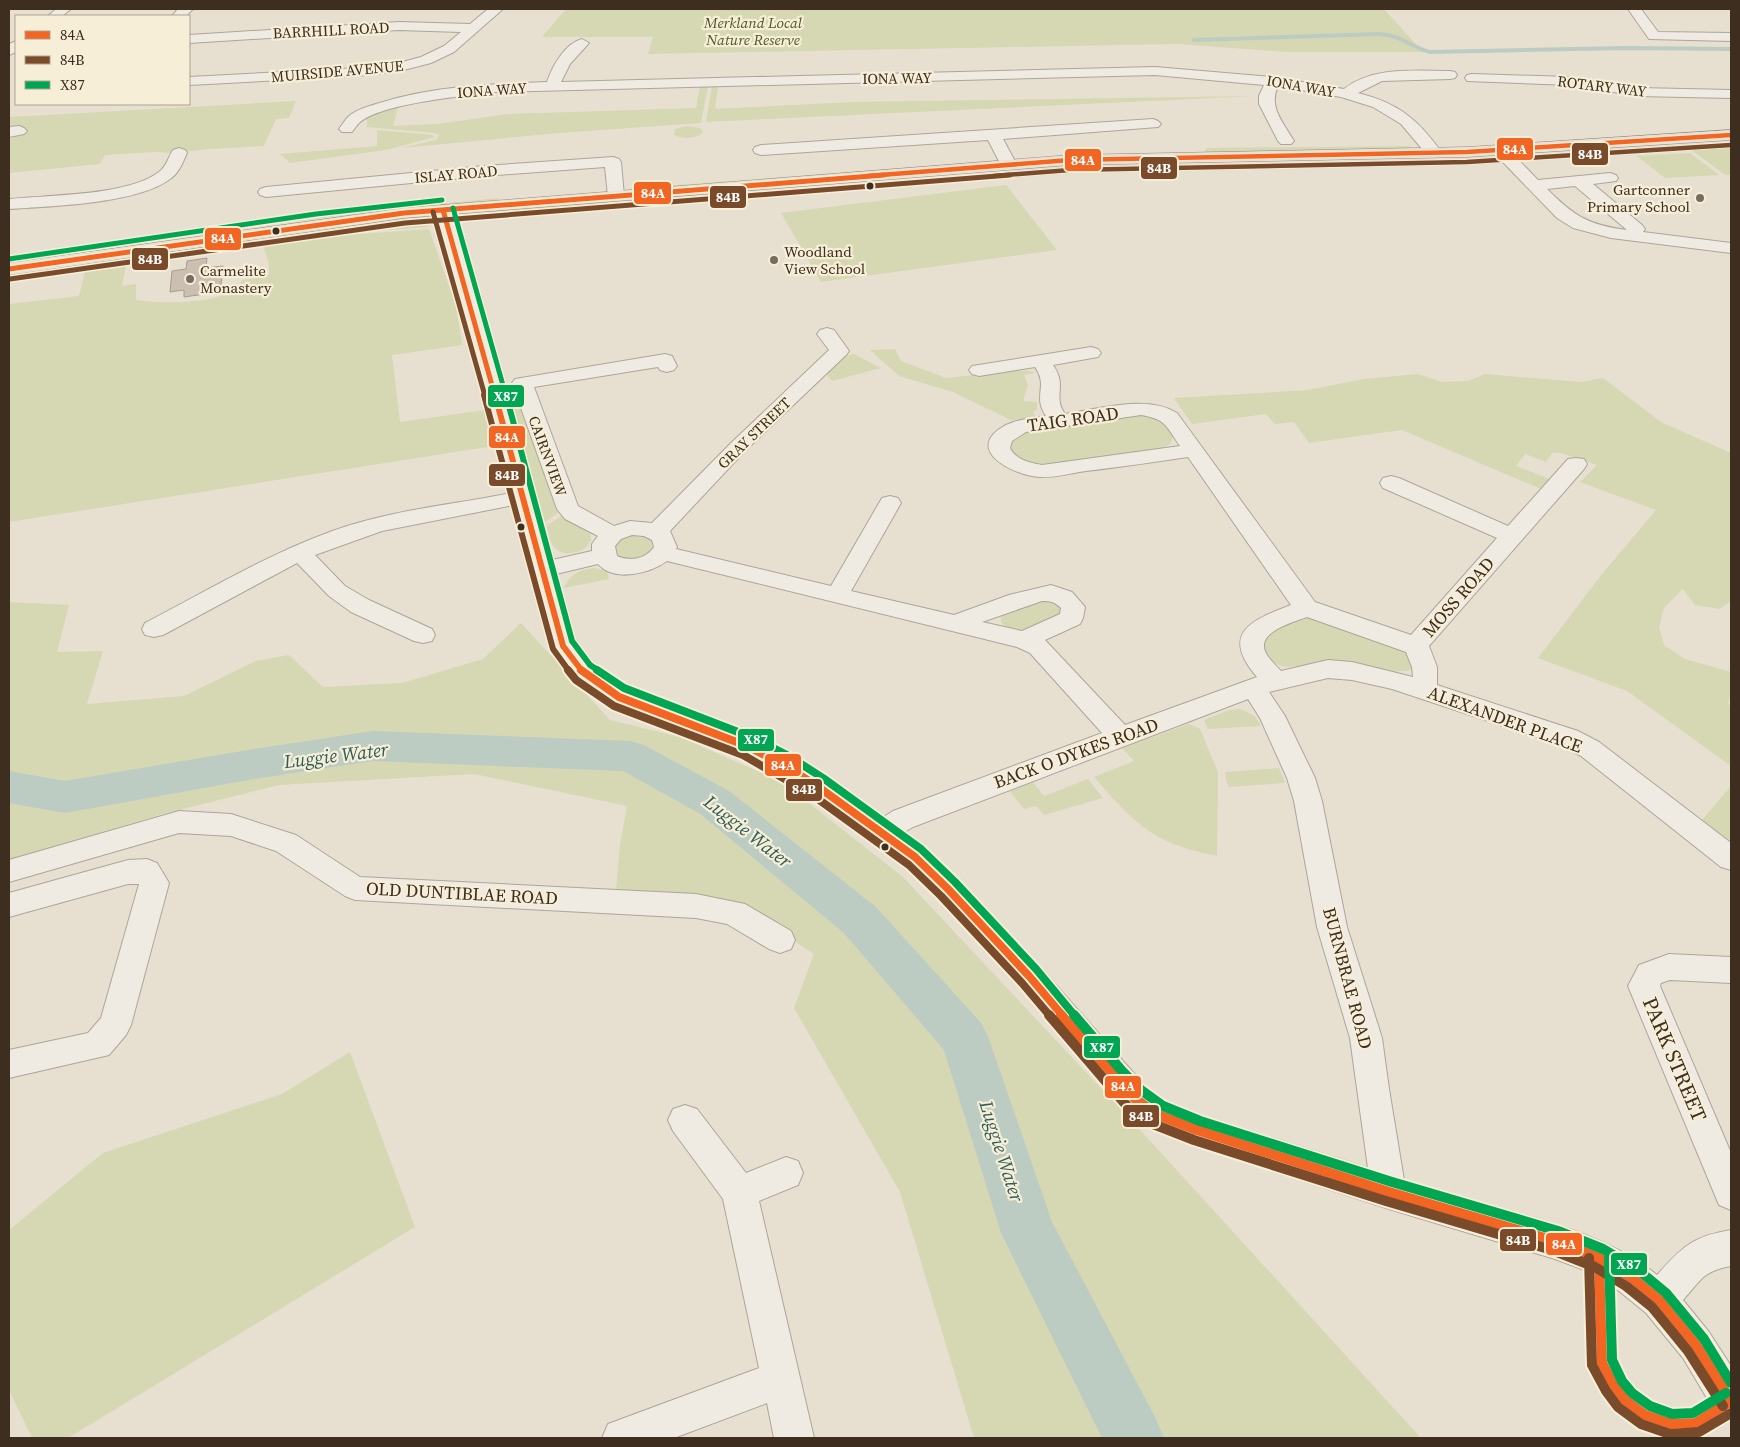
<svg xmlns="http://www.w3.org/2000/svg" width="1740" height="1447" font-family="'Source Serif 4',serif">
  <rect width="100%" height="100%" fill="#e7e0d1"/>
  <!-- green -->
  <path fill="#d6d7b3" d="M566,9h818l39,43h-136l-109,-8 -530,10 5,-17h-111z
    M700,86h8l-7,37 -142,10 -158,15 35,-8 3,-5 -5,-2 -67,-6v-10l31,-10 -5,19 45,-2 70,-10 188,-6z
    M712,86h6l-3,23 138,-7 404,-6 -551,26z
    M296,101l-7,17 -13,1 -12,27 -55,3 -34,4 -21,-1 -49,3 -5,9 -91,9v-33l10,-6 3,-7 -13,1v-11z
    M687,126l13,2 3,4c-8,8 -20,7 -29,3l1,-6z
    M377,130l56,5 2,2 -49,13 -96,13 -10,-9 97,-8z
    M1410,146l3,4 -209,2 3,-4z
    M1731,146v29h-6l-35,-26z
    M1690,153l29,22 -54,3 -28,-22z
    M983,162l1,1 -354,27 6,-2z
    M1006,185l51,65 -236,32 -40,-69z
    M499,198v4l-105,8 -134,15 2,-4z
    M612,200v2l-147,20 12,-7 16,-4z
    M420,216l9,2 8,4 -10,5 -157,12v-3l61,-11z
    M429,229l27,77 6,39 -70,10 8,67 86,-12 8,36 -485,76v-218l70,-8 7,-30 41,-6 -5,26 14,-2v16c26,4 92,6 106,-20l27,-5v-10l-7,-24z
    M895,349l6,12 45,17 29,-3 1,2c16,-2 47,-11 60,-4l-12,2 4,10 -5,16 14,1v8l-4,1 2,5 -22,5 -60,-29 -54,-16 -29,-26z
    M854,354l27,14 -49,13 -7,-8 17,-17z
    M1417,374l26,8 25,-1 17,-7 96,8 22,-4 58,44 70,31v148l-11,8 -25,-4 -12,-16 -19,19 -5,19 5,18 21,14 46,13v24l-3,6 3,6v58l-104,-75 -89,-33 64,-84 54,-64 -76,-28 17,-17 -36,-12h-9l-6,9 -21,-8 -9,12 36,14 -11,9 -139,-59 -93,13 -15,-21 -19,2 -9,-10 -74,10 -18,-26 134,-8 56,-11z
    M504,389l13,1 44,121 -16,11z
    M1141,415l24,7 9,12 -4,10 -9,5 -120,17 -27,-8 -7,-16 14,-11z
    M563,515l27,15 -3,2 3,1 1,7c-4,12 -25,18 -35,9 -6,-4 -7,-16 -10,-23z
    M633,533l19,4 3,12c-14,9 -25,16 -40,5l-2,-9 2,-4z
    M594,568l13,3 2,8 -45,9c6,-14 15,-18 30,-20z
    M1045,599l18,7 -2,10c-17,6 -47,25 -60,6v-7z
    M9,602l60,3 -12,47 46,-1 -16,53 97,-8 72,-35 33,-6 34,32 79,-4 81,-24 38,-36 89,97 70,17 102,45 121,95 250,267 268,294h-447l-74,-246 -106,-184 20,-54 -58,-38 -50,-20 -90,-6 4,-45 7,-39 -153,-32 -195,11 -120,30 -150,45z
    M1310,617l91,32 6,4 6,12 -2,5 -4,1 -17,1 -67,-8 -35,3 -9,-2 -13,-7 -5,-19 9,-8z
    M1240,709l15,7 6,10 -53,3 -4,-9 25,-10z
    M1189,724l11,5 18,43 -1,84c-63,-12 -82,-32 -123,-79l40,-16 -12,-13z
    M1279,768l6,15 -56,4 -3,-7 -1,-8z
    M1030,779l14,17 44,-17 15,19 -59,17 -8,-9 -12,3 -18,-22z
    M1731,786v58l-29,-24z
    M350,1052l65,175 -347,211h-36l-23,-48v-160l94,-77 179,-59z"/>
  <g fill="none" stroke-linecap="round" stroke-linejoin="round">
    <!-- stream -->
    <path stroke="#bcccc2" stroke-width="4" d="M1194,40l185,-6c22,1 32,13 51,18l196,-4 105,1"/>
    <!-- river -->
    <path fill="#bcccc2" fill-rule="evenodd" d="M373,731l257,10 14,4 85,46 147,116 106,117 7,15 63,183 103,195 9,21h-62l-101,-205 -57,-183 -100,-117 -145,-120 -76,-42 -250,-10 -119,18 -189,34 -56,-10v-32l56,10 189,-32z"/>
  </g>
  <!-- building -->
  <path fill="#cbbfb2" stroke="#a89c90" d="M207,258l-1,10 17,-2 -2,19 -8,1 -1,7 -28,4v-7l-14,2 2,-21 14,-2 1,-8z"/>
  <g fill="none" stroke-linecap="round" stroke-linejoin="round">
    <!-- minor casing -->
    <g stroke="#ada599" stroke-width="2">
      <path id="minor" d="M56,9h15l-9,7h-14z
        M178,9h15l-7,7h-14z
        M488,9h15l-49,43 -23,11 -31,8 -42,5 -169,9v-8l169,-9 41,-5 22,-6 23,-11 17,-14 -62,-2 -210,13v-8l210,-13 71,2z
        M1628,9h13l17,23 73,1v8l-82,-2z
        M582,39l7,4 -19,21 -9,18 594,-15 118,10 71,12c30,-23 70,-18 106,-18l5,1 2,3 -2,3 -5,1 -68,2 -24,12c40,10 60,26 84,60l-2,3h-12l-27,-32 -28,-17 -32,-10 -63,-11c-10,21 5,36 16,55l-3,3h-10l-3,-3 -19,-37v-8l5,-11 -109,-10 -659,17c-31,4 -115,11 -137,31 -2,2 -5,6 -7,9h-10l-3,-3c3,-4 6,-9 9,-12 7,-7 19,-10 28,-13 55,-18 114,-20 171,-22 5,-15 18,-39 35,-43z
        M16,41v11l-7,3v-11z
        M1472,74l98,3 68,11 93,2v8l-93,-2 -68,-11 -103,-4 -2,-3 2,-3z
        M1153,119l5,2 3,3 -3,3 -155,12 14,26 -2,3h-12l-2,-3 -13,-25 -227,15 -6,-2 -2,-3 2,-3 6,-2z
        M19,126l5,2 3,3 -3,3 -15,3v-10z
        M1501,146l6,2 31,32 72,-7 6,2 2,3 -2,3 -23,3 49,41 3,4 -2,3 88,11v10l-120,-15 -38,-10 -16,-10 -62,-64 -2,-3 2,-3zM1575,186l52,44c-39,-5 -53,-14 -80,-41z
        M179,148l6,2 2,3c-4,9 -8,20 -17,26 -33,25 -119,27 -161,30v-10c40,-4 118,-3 150,-27 8,-6 9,-15 14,-22z
        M613,157l6,2 2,3 3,34 -2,3h-12l-2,-3 -3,-29 -121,9 -218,21 -6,-2 -2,-3 2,-3 6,-2 218,-21z
        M443,205l6,1 2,4 101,350 40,-9v-7l6,-8 -33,-17 -8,-10 -45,-126 3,-4 150,-25 7,2 5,10 -3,4 -7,2 -7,-2 -2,-3 -124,20 44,119 36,20 16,-5 22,2 79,-80 98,-93 -12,-16 3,-4 7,-2 7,2 15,21 -3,4 -101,96 -75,80 7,16 -1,2 155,37 51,-88 8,-2 8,2 3,5 -50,88 103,24 55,-20 42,-10 21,7 13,15 -2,11 -3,6 -35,16 80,85 132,-48c-38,-44 -5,-57 34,-72l-103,-148c-34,5 -68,10 -102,14 -15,2 -31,7 -46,6 -26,-1 -79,-28 -34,-52 12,-6 27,-7 40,-9 -14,-21 3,-29 -11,-49l-56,9 -7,-2 -3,-4 3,-4 119,-19 7,2 3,4 -3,4 -45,8c15,21 -1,31 12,49 33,-5 83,-20 112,-1l138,189 96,33 86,-97 -114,-50 -3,-5 3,-5 8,-2 8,2 109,48 60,-67 8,-1 8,1 3,5 -3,5 -155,177 8,21v18l141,46 21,11 132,101v27l-10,-3 -140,-111 -21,-11 -168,-56 -40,-9 -24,-2 -59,14 16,24 30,62 7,23 25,126 35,111 7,51 15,91c35,10 69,20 103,30 53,15 107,30 150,65 25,-28 36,-39 74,-45v36c-28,5 -30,14 -48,34l26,32 22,34v54l-14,-5 -34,-57 -37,-45 -27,-22 -32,-20 -32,-12 -166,-50 -192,-63 -51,-20 -24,-17 -104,-124 -80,-88 -33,-32 -98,-72 -35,-22 -34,-18 -128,-50 -36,-25 -23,-32 -37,-141 -132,26 -67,24 30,31 24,14 63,29 3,6 -3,6 -9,2 -9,-2 -63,-29 -22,-16 -32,-33 -134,72 -9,2 -9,-2 -3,-6 3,-6c66,-34 131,-74 202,-97 54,-17 110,-22 164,-33l-74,-267 -2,-16 2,-4zM1141,415c25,4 25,11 39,31l-138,19c-12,-2 -26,-5 -32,-17l2,-7 14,-9zM632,535l12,1 8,4 2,7c-8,12 -24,15 -37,9l-2,-10 6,-7zM667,561l350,86 13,6 72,80 -209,78 -11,7 -55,-39 -35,-22 -36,-18 -128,-48 -36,-25 -17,-22 -19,-70 42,-10c17,19 52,9 69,-3zM1042,601c9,0 13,1 19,7l-1,6 -38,17 -40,-9zM1307,617l99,35 6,15 1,10 -61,-15 -24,-2 -47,11c-5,-5 -10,-10 -14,-16 -14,-22 24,-32 40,-38zM1248,699l12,19 27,60 7,23 23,126 33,111 18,130 -171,-54 -27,-10 -24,-17 -106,-120 -82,-86 -33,-32 -22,-16 10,-6z
        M179,811l52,3 65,21 64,42 336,17 49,10 46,27 4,9 -4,9 -11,4 -11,-4 -42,-25 -31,-6 -341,-18 -10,-4 -69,-45 -45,-15 -52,-3 -170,49v-22z
        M147,859l10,4 12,20 -38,142 -5,10 -17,20 -100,23v-28l79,-17 13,-15 38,-134h-11l-119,33v-24l119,-33z
        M1669,954l62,3v26l-61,-3 -9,3 -1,3 71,167v57l-12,-5 -91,-219 11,-21z
        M685,1105l12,4 49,64 40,-16 12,4 5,12 -5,12 -39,16 55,237h-40l-7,-35 -93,35h-72l6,-14 151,-56 -36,-169 -50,-68 -5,-11 5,-11z"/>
    </g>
    <!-- major casing -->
    <g stroke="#928b80" stroke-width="1">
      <path id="major" d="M1731,130v10l-264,17 -397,8 -666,53 -395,57v-12l395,-55 666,-53 397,-8z"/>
    </g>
    <!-- minor -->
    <use href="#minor" fill="#efebe3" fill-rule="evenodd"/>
    <!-- major -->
    <use href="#major" fill="#e6e1d4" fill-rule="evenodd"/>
    <!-- bus-1-far4 casing -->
    <g stroke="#f7eed8" stroke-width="6">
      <path id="bus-1-far4" d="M868,176l202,-16 397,-8 264,-17"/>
    </g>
    <!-- bus-1-far3 casing -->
    <g stroke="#f7eed8" stroke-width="8">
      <path id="bus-1-far3" d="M443,210l52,186
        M9,269l395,-56 480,-38"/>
    </g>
    <!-- bus-1-far2 casing -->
    <g stroke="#f7eed8" stroke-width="9">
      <path id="bus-1-far2" d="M495,395l68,251 19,25"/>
    </g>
    <!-- bus-1-far1 casing -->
    <g stroke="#f7eed8" stroke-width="12">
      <path id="bus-1-far1" d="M581,670l38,27 128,49 35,18 35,22 98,71 33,32 81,87 34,40"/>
    </g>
    <!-- bus-1 casing -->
    <g stroke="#f7eed8" stroke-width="14">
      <path id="bus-1" d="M1061,1015l73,83 24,17 39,15 192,62 166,49 44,17 33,20 27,22 37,45 35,56
        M1599,1258l3,105 12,23 11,14 20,15 26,9 25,-1 35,-22"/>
    </g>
    <!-- bus-2-far4 casing -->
    <g stroke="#f7eed8" stroke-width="6">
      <path id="bus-2-far4" d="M994,176l76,-6 397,-8 264,-17"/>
    </g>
    <!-- bus-2-far3 casing -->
    <g stroke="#f7eed8" stroke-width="8">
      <path id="bus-2-far3" d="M433,212l52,184
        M10,279l395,-56 605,-48"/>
    </g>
    <!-- bus-2-far2 casing -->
    <g stroke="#f7eed8" stroke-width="9">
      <path id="bus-2-far2" d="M484,395l69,254 16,22"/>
    </g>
    <!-- bus-2-far1 casing -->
    <g stroke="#f7eed8" stroke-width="12">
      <path id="bus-2-far1" d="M568,670l8,10 38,26 129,49 68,39 98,71 32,31 81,87 28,33"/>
    </g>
    <!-- bus-2 casing -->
    <g stroke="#f7eed8" stroke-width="14">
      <path id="bus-2" d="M1049,1015l78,91 26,18 41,16 192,61 166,49 43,17 31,19 26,21 36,44 35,55
        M1589,1258l3,107 14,26 12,16 23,17 29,10 29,-2 32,-19"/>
    </g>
    <!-- bus-3-far3 casing -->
    <g stroke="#f7eed8" stroke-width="8">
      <path id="bus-3-far3" d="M453,208l53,188
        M9,259l307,-45 126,-14"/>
    </g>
    <!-- bus-3-far2 casing -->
    <g stroke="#f7eed8" stroke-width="9">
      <path id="bus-3-far2" d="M506,395l66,246 18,24 9,6"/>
    </g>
    <!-- bus-3-far1 casing -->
    <g stroke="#f7eed8" stroke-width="12">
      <path id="bus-3-far1" d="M597,670l27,18 127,49 36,18 36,23 98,71 34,33 81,87 39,47"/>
    </g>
    <!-- bus-3 casing -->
    <g stroke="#f7eed8" stroke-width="14">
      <path id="bus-3" d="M1074,1015l48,56 19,19 22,16 37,15 192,61 166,49 45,18 34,20 29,24 38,46 27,44
        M1609,1258l3,102 10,21 10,12 18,13 22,8 21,-1 33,-20"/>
    </g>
    <!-- bus-1-far4 -->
    <use href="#bus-1-far4" stroke="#f26522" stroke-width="4.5"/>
    <!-- bus-1-far3 -->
    <use href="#bus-1-far3" stroke="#f26522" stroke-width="5"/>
    <!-- bus-1-far2 -->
    <use href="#bus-1-far2" stroke="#f26522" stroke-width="6"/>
    <!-- bus-1-far1 -->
    <use href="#bus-1-far1" stroke="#f26522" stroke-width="8"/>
    <!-- bus-1 -->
    <use href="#bus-1" stroke="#f26522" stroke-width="10"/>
    <!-- bus-2-far4 -->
    <use href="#bus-2-far4" stroke="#7a4b2a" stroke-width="4.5"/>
    <!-- bus-2-far3 -->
    <use href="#bus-2-far3" stroke="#7a4b2a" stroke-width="5"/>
    <!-- bus-2-far2 -->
    <use href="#bus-2-far2" stroke="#7a4b2a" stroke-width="6"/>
    <!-- bus-2-far1 -->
    <use href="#bus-2-far1" stroke="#7a4b2a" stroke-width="8"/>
    <!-- bus-2 -->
    <use href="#bus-2" stroke="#7a4b2a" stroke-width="10"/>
    <!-- bus-3-far3 -->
    <use href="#bus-3-far3" stroke="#00a651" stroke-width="5"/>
    <!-- bus-3-far2 -->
    <use href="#bus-3-far2" stroke="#00a651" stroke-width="6"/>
    <!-- bus-3-far1 -->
    <use href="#bus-3-far1" stroke="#00a651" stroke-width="8"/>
    <!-- bus-3 -->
    <use href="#bus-3" stroke="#00a651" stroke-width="10"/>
  </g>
  <!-- markers -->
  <g fill="#3d2e20" stroke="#f7eed8" stroke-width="2">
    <circle cx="870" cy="186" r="4.5"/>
    <circle cx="276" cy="231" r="4.5"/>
    <circle cx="521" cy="527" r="4.5"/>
    <circle cx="885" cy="847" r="4.5"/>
  </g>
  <g fill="#786c5e" stroke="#f7eed8" stroke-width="2">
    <circle cx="1700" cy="198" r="5"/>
    <circle cx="774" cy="260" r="5"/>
    <circle cx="190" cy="279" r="5"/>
  </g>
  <g text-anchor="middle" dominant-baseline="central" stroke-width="4.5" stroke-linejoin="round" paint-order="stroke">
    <!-- far-park labels -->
    <g font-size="15" font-style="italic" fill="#4d5a26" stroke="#f7eed8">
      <text x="753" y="22">Merkland Local<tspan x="753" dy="17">Nature Reserve</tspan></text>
    </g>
    <!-- far-street labels -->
    <g font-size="15" fill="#3d2e20" stroke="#f7eed8">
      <text transform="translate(331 30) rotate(-3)">BARRHILL ROAD</text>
      <text transform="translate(337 71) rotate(-5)">MUIRSIDE AVENUE</text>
      <text transform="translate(897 78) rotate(-1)">IONA WAY</text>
      <text transform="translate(1301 86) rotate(10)">IONA WAY</text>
      <text transform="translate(1602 86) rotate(7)">ROTARY WAY</text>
      <text transform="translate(492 90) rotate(-4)">IONA WAY</text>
      <text transform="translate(456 174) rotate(-5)">ISLAY ROAD</text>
      <text transform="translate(754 433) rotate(-44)">GRAY STREET</text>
      <text transform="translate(548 456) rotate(70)">CAIRNVIEW</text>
    </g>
    <!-- far-poi labels -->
    <g font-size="15" fill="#3d2e20" stroke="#f7eed8" text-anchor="start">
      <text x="1690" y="189" text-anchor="end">Gartconner<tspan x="1690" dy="17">Primary School</tspan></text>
      <text x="784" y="251">Woodland<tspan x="784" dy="17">View School</tspan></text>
      <text x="200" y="270">Carmelite<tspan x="200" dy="17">Monastery</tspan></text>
    </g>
    <!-- street labels -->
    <g font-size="18" fill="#3d2e20" stroke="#f7eed8">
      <text transform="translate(1073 419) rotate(-8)">TAIG ROAD</text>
      <text transform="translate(1458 597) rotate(-49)">MOSS ROAD</text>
      <text transform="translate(1505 719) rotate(20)">ALEXANDER PLACE</text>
      <text transform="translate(1076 753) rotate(-20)">BACK O DYKES ROAD</text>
      <text transform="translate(462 893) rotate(3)">OLD DUNTIBLAE ROAD</text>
      <text transform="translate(1348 978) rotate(75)">BURNBRAE ROAD</text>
    </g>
    <!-- water labels -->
    <g font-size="19" font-style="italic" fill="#2f5d5a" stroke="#f7eed8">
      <text transform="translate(336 755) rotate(-7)">Luggie Water</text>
      <text transform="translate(748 831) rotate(38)">Luggie Water</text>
      <text transform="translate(1002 1151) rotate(72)">Luggie Water</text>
    </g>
    <!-- near-street labels -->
    <g font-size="21" fill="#3d2e20" stroke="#f7eed8">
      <text transform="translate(1675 1059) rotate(67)">PARK STREET</text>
    </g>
  </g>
  <g stroke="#f7eed8" stroke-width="2">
    <rect x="1496" y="137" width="38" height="24" rx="5" fill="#f26522"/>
    <rect x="1571" y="142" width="38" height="24" rx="5" fill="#7a4b2a"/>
    <rect x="1064" y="148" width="38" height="24" rx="5" fill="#f26522"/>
    <rect x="1140" y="156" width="38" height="24" rx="5" fill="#7a4b2a"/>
    <rect x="633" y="181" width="39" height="24" rx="5" fill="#f26522"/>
    <rect x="709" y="185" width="38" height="24" rx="5" fill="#7a4b2a"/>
    <rect x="204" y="227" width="38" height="24" rx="5" fill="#f26522"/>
    <rect x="131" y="247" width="38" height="24" rx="5" fill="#7a4b2a"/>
    <rect x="487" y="384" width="38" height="24" rx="5" fill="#00a651"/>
    <rect x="488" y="425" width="38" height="24" rx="5" fill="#f26522"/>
    <rect x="488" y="463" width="38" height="24" rx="5" fill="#7a4b2a"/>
    <rect x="737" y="728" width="38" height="24" rx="5" fill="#00a651"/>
    <rect x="764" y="753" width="38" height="24" rx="5" fill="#f26522"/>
    <rect x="785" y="778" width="38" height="24" rx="5" fill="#7a4b2a"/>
    <rect x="1083" y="1035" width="38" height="24" rx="5" fill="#00a651"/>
    <rect x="1104" y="1075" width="38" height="24" rx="5" fill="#f26522"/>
    <rect x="1122" y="1104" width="38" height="24" rx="5" fill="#7a4b2a"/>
    <rect x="1499" y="1228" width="38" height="24" rx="5" fill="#7a4b2a"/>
    <rect x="1545" y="1232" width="38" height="24" rx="5" fill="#f26522"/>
    <rect x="1610" y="1252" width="38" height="24" rx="5" fill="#00a651"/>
  </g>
  <g font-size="14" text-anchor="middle" font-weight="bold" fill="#fff">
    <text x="1515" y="154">84A</text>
    <text x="1590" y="159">84B</text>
    <text x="1083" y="165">84A</text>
    <text x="1159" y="173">84B</text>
    <text x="653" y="198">84A</text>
    <text x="728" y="202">84B</text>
    <text x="223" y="243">84A</text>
    <text x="150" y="264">84B</text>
    <text x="506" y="401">X87</text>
    <text x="507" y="442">84A</text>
    <text x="507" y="480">84B</text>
    <text x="756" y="744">X87</text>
    <text x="783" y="770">84A</text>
    <text x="804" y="794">84B</text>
    <text x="1102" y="1052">X87</text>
    <text x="1123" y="1091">84A</text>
    <text x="1141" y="1121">84B</text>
    <text x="1518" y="1245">84B</text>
    <text x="1564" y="1249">84A</text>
    <text x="1629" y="1269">X87</text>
  </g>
  <!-- border -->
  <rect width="1740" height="1447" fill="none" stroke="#3d2e20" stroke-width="20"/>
  <!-- legend -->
  <rect x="15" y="15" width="175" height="90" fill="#f7eed8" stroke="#ada18e"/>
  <rect x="25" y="31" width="25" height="8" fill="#f26522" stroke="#ada18e"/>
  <text x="60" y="40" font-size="15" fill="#3d2e20">84A</text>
  <rect x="25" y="56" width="25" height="8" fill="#7a4b2a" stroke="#ada18e"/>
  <text x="60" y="65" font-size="15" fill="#3d2e20">84B</text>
  <rect x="25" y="81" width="25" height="8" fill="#00a651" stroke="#ada18e"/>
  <text x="60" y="90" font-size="15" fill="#3d2e20">X87</text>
</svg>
